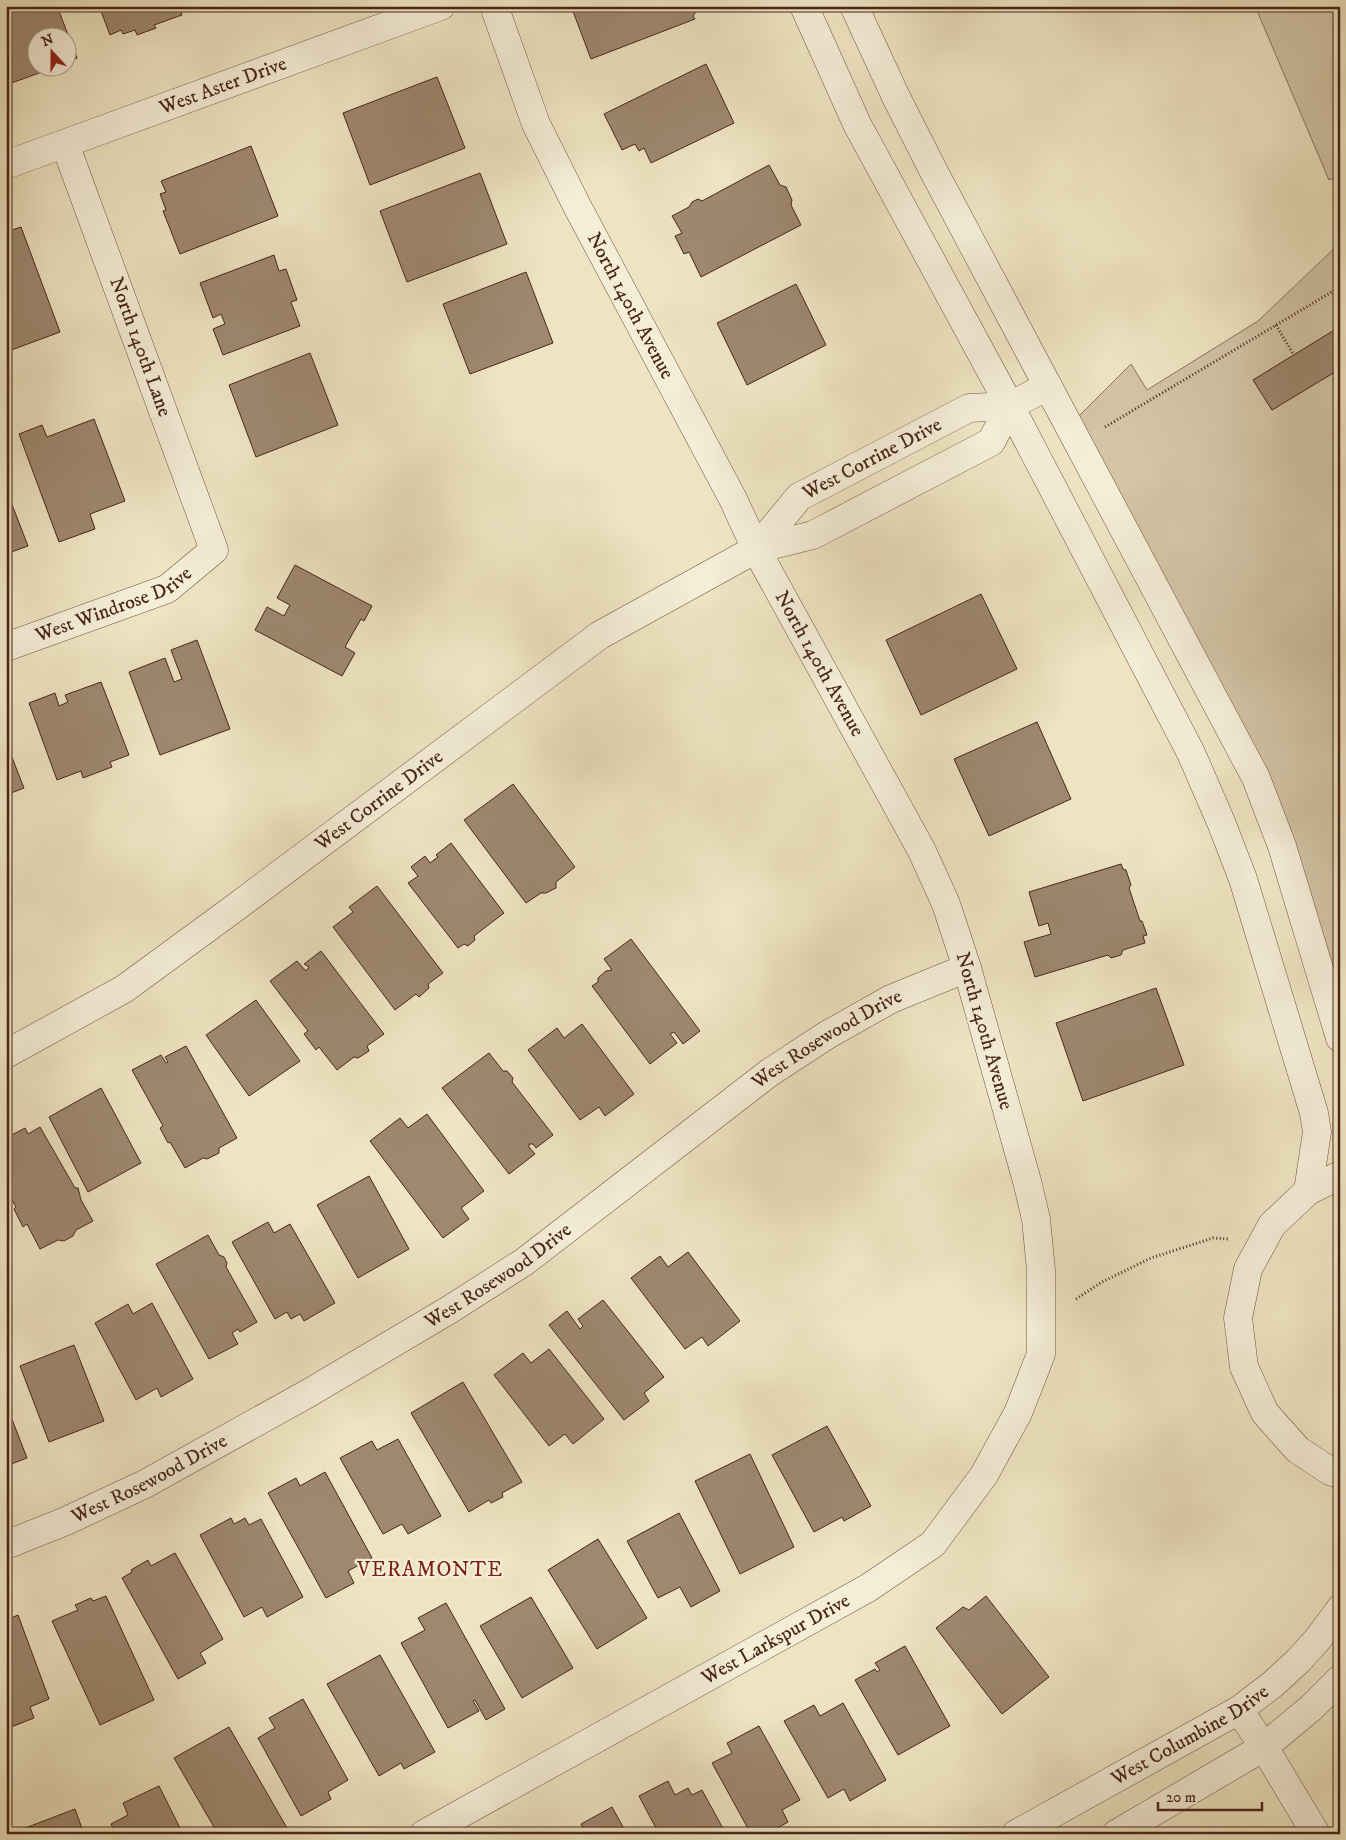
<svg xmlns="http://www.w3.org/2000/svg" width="1346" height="1840" font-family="'IM FELL DW Pica',serif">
  <rect width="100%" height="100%" fill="#eee4c2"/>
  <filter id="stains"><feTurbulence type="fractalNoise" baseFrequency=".004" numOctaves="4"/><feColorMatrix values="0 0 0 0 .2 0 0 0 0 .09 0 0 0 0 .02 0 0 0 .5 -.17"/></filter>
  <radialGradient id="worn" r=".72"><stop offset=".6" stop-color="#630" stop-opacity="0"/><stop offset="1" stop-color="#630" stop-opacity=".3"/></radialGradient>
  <!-- green -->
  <path fill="#d2c4a5" stroke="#8d745e" d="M1255,6h85v170l-11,4z
    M1340,243v767l-37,-125 -226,-467 54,-54 16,26 111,-69z"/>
  <!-- building -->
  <path fill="#9e8870" stroke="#482518" d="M6,6h51l20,52 -9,4v-24h-30v30h15l-47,17z
    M99,6h80l3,9 -28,10 2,3 -19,7 -2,-5 -12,4 -2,-4 -11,5z
    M571,6h123l2,6 -3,4 2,3 -104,40z
    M706,64l28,59 -83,40 -7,-15 -5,3 -4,-7 -13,6 -18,-36z
    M437,77l28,71 -95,37 -27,-72z
    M251,146l27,70 -98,38 -17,-43 3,-1 -6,-16 6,-2 -5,-11z
    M769,165l11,20 6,2 6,13 -1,5 10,20 -100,52 -12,-25 -5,2 -9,-18 7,-3 -10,-17 17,-9 3,-5 6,-3 4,2z
    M480,173l27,71 -100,38 -27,-71z
    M21,227l39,105 -54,20v-120z
    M274,255l5,16 7,-2 11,31 -6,2 9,24 -77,29 -10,-26 12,-5 -4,-10 -8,4 -13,-35z
    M526,272l27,71 -83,31 -27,-70z
    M796,284l30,61 -79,40 -30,-62z
    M1336,329l4,7v33l-68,41 -19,-30z
    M310,353l28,72 -82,32 -27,-72z
    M94,419l31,82 -35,13 5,15 -36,13 -40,-108 23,-9 5,12z
    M6,489l22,57 -22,8z
    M295,565l77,41 -8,15 -3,-2 -16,28 10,6 -13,23 -87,-46 12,-23 17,9 6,-11 -13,-7z
    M981,594l36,75 -96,46 -35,-75z
    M197,640l33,89 -70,26 -31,-83 36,-14 9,24 8,-3 -11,-29z
    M101,682l28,73 -19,7 2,5 -29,11 -2,-7 -24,9 -28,-77 26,-10 4,13 9,-4 -3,-7z
    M1037,722l34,77 -82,37 -35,-77z
    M6,742l18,46 -18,7z
    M513,784l62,83 -19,15v6l-10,5h-5l-15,10 -62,-83z
    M451,843l53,70 -30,23 1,4 -7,6 -4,-2 -6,4 -50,-65 10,-7 -7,-9 14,-11 5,7 8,-6 -2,-2z
    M1121,864l2,5 3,1 5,15 -2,3 11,33h2l5,14 -4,1 2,7 -22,7 -2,5 -10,3 -3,-3 -73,22 -11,-35 27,-8 -3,-11 -9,3 -10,-34z
    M377,886l66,87 -15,11 1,4 -10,9 -3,-3 -21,16 -62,-83 20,-15 -4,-5z
    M631,939l69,92 -17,13 -9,-12 -4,2 7,9 -27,21 -58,-78 6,-4v-4l8,-7 6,-1 -8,-11z
    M321,951l63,83 -17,12 2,5 -11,7 -4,-1 -17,13 -18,-23 -3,3 -12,-16 4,-3 -38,-50 27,-20 9,10 3,-4 -5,-3z
    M1156,988l28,77 -101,36 -27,-78z
    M256,1000l44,61 -51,35 -43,-61z
    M582,1024l52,70 -29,22 -6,-9 -19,13 -52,-70 29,-22 7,10z
    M186,1046l51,92 -18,10v5l-12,6 -4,-1 -18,10 -15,-26 -2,1 -8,-15 3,-2 -31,-56 29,-15 5,8 2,-1 -3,-5z
    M489,1053l14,18h4l6,7 -1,4 41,53 -17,13 -3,-4h-4v3l6,7 -26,20 -67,-86z
    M101,1088l40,75 -53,29 -39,-75z
    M427,1114l57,77 -23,17 8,11 -26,19 -73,-97 30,-23 8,10z
    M40,1127l35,61h3l3,12 12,21 -17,9 -3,6 -9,5 -6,-1 -18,9 -13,-25 -4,3 -9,-18 2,-2 -10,-18v-51l19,-10 3,6z
    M369,1176l40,73 -51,29 -41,-73z
    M268,1222l6,11 16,-9 45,79 -31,18 -4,-7 -9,5 -4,-7 -12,7 -43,-77z
    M208,1235l11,20 5,2 3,6 -1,4 31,55 -17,10 -2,-3 -6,4 6,11 -29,15 -53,-95z
    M688,1252l52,69 -32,25 -6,-9 -17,12 -54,-71 29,-22 8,11z
    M603,1300l61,77 -20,16 5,8 -25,19 -75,-95 18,-14 13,18 3,-3 -5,-7z
    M152,1303l41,76 -32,18 -4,-9 -21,12 -41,-77 33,-19 5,10z
    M74,1345l30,76 -55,21 -29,-76z
    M549,1349l55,70 -31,25 -8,-10 -16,12 -55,-71 29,-22 8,10z
    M463,1382l59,100 -20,11 1,4 -12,6 -2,-3 -20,12 -58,-99z
    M6,1404l21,54 -21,8z
    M827,1426l44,80 -27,15 -2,-4 -28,15 -42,-77z
    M398,1439l43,77 -33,18 -6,-10 -19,10 -43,-76 32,-17 5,9z
    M750,1454l44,93 -54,27 -45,-93z
    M325,1472l47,86 -24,13 6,12 -28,15 -58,-105 28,-15 4,8z
    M679,1513l41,78 -29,16 -11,-20 -22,11 -31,-57z
    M231,1518l3,6 11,-6 4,7 12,-6 42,78 -36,20 -5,-10 -18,10 -44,-82z
    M598,1539l49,79 -50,31 -49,-79z
    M175,1553l48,86 -23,14 6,10 -28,16 -56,-101 10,-6 -1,-2 17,-10 3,6z
    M106,1596l48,104 -54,25 -48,-104 26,-11 -3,-5 16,-7 2,3z
    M986,1596l63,81 -47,37 -66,-86 27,-21 6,3z
    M531,1597l42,71 -51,30 -42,-72z
    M446,1603l59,106 -19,11 -11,-20 -2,1 6,10 -31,17 -47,-85 24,-13 -7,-12z
    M18,1615l31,84 -19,8 4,11 -28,11v-109z
    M905,1646l45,80 -52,29 -43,-75 20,-11 2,3 3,-2 -5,-7z
    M380,1655l55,97 -31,17 -3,-6 -22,13 -52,-92z
    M303,1699l45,81 -20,12 3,7 -30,17 -43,-78 17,-10 -6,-10z
    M843,1703l43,77 -36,21 -6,-12 -16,9 -44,-77 30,-16 6,11z
    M759,1726l41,74 -18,10 6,12 -21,12h-16l-39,-71 20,-10 -5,-10z
    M229,1727l58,101 -10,6h-59l-44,-76z
    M668,1781l7,14 13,-7 4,7 10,-5 24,44h-67l-20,-38z
    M159,1786l24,48h-67l-5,-10 17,-9 -5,-12z
    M612,1807l15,27h-41l-5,-10z
    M75,1809l9,25h-63l-1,-4z"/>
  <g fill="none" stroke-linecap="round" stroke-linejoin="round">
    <!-- street casing -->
    <g stroke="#725542" stroke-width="29">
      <g id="street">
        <path d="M804,6l53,118 153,282 181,347 30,69 22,57 71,234 3,19 -9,59"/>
        <path d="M854,6l42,91 37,73 323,608 26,68 58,192"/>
        <path id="s1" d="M6,165l435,-159"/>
        <path id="s2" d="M756,549l43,-52 170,-89 41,-2 38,-20"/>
        <path id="s3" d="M6,647l161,-58 47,-39 -149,-406"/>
        <path id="s4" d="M6,1054l118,-65 108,-79 368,-275 156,-86 57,-14 178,-93 19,-36"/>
        <path d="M1340,1175l-32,16 -36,34 -24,44 -10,49 6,49 21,46 33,37 32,21 10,3"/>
        <path id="s5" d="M6,1545l60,-24 79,-37 162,-90 142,-84 75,-48 245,-189 58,-38 64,-36 76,-31"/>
        <path d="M1239,1710l25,37 52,87"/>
        <path id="s6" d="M424,1834l444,-246 65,-44 51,-69 34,-62 23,-59v-84l-5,-51 -9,-38 -60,-213 -21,-64 -24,-53 -166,-302 -23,-50 -156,-293 -41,-82 -42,-118"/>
        <path id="s7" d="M1016,1834l223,-124 34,-26 25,-23 20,-22 22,-30"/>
        <path d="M1116,1834l148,-87 47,-39 29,-29"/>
      </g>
    </g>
    <!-- path -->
    <path stroke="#482518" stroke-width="3" stroke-dasharray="1 2.5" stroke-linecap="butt" d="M1276,325l18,30
      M1105,427l235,-140
      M1076,1299l26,-17 49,-24 62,-20 15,1"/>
    <!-- street -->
    <use href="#street" stroke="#f4edd7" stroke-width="28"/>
  </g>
  <g text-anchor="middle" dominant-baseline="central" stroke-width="4.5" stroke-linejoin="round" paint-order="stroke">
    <!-- street labels -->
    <g font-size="20" fill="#482518" stroke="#f4edd7">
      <text stroke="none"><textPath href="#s1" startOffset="231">West Aster Drive</textPath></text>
      <text transform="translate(630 306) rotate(62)">North 140th Avenue</text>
      <text transform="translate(140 347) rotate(70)">North 140th Lane</text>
      <text stroke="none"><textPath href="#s2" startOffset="150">West Corrine Drive</textPath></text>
      <text stroke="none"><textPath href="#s3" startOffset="116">West Windrose Drive</textPath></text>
      <text transform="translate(819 664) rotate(61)">North 140th Avenue</text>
      <text stroke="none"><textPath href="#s4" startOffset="452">West Corrine Drive</textPath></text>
      <text transform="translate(984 1031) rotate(74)">North 140th Avenue</text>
      <text stroke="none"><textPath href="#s5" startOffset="968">West Rosewood Drive</textPath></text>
      <text stroke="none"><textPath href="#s5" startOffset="562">West Rosewood Drive</textPath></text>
      <text stroke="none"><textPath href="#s5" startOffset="158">West Rosewood Drive</textPath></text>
      <text stroke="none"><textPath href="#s6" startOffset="402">West Larkspur Drive</textPath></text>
      <text stroke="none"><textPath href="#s7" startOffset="200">West Columbine Drive</textPath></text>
    </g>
    <!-- neighbourhood labels -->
    <g font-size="21" letter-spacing="1" fill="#7a1f14" stroke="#f4edd7">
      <text x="430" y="1570">VERAMONTE</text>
    </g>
  </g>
  <!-- margin -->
  <rect width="1346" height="1840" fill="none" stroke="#eee4c2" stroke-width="25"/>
  <rect x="8" y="8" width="1331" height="1825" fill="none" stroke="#482518" stroke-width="2.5"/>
  <rect x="12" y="12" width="1321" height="1815" fill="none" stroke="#482518"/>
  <!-- north arrow -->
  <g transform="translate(52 52) rotate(339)"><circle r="24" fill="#f4edd7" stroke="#af9d8b"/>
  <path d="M0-4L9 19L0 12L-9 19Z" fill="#8f2418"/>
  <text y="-8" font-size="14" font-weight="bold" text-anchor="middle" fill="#482518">N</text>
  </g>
  <!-- scale -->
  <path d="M1158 1802v8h104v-8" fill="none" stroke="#482518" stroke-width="2.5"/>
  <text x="1166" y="1802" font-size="15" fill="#482518" stroke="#f4edd7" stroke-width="4" paint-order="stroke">20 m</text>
  <rect width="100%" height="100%" filter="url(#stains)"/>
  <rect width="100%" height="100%" fill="url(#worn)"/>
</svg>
